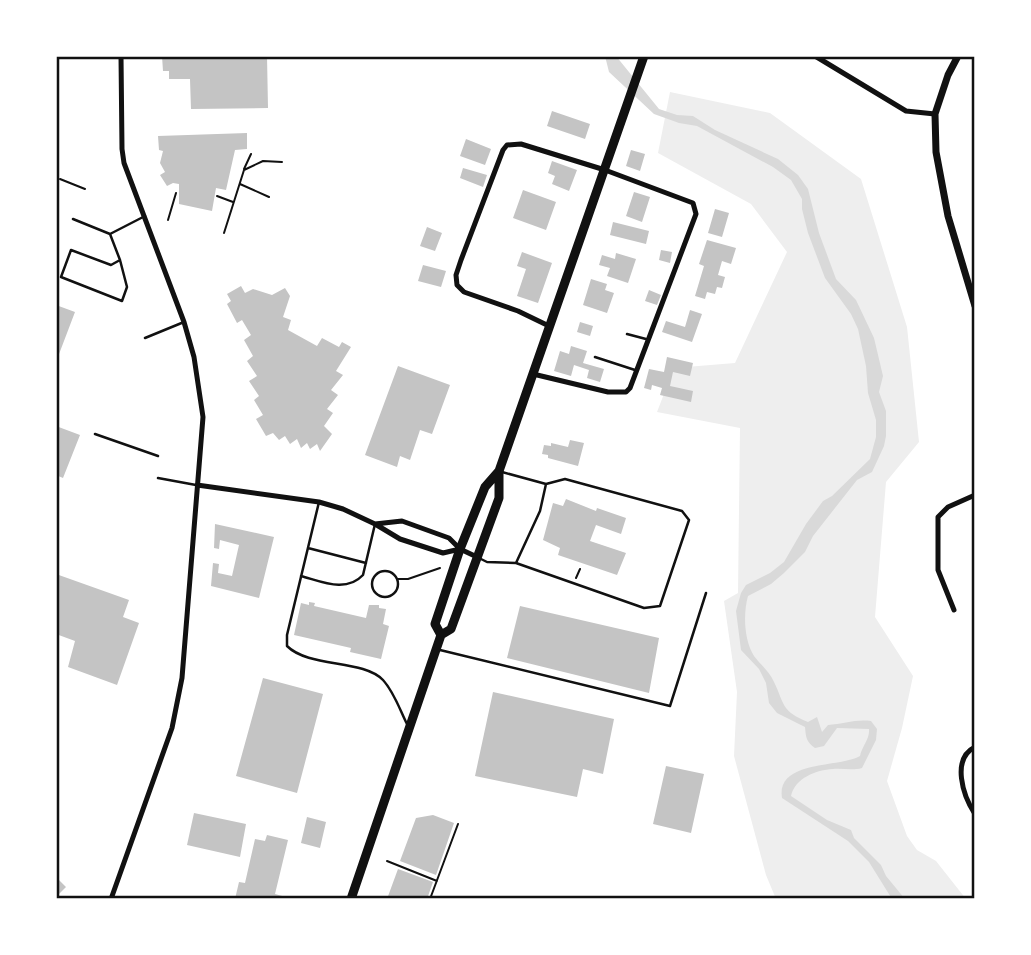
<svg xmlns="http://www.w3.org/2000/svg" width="1031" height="955" font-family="Montserrat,sans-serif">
  <rect width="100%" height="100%" fill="#fff"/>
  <!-- green -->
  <path fill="#eee" d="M670,92l100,21 91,66 46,148 12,115 -33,40 -11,135 38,59 -11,52 -15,53 20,55 10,14 19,11 30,38h-190l-10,-24 -32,-119 3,-64 -13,-91 14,-8 2,-165 -83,-16 17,-44 61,-5 52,-111 -36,-48 -93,-51z"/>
  <!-- water -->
  <path fill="#d9d9d9" d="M605,56h11l43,53 18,6 16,1 22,14 63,29 20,16 10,14 11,44 17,46 20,21 18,38 9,38 -4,16 7,19v25l-2,10 -12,26 -15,8 -44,56 -8,16 -21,21 -13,11 -23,12c-5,18 -4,44 6,60 6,8 16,16 20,26 11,23 7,29 34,40l9,-5 5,15 6,-7c15,-1 28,-6 43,-4l6,8 -1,11 -14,28c-10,3 -19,0 -29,1 -17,1 -38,9 -42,27l36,24 24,10 3,8 27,27 5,11 19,23h-13l-23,-37 -21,-21 -66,-43c-6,-38 57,-30 78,-42 2,-10 10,-17 9,-27l-32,-1 -13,18 -9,2c-9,-6 -9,-11 -10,-21l-28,-14 -8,-10 -3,-20 -7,-14 -18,-19 -5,-39 5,-18 5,-8 24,-12 14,-11 22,-38 17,-23 9,-5 38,-37 6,-22v-17l-8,-27 -2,-27 -8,-37 -7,-15 -26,-36 -17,-45 -6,-24v-10l-11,-19 -18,-13 -76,-41 -18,-3 -25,-9 -45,-42z"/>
  <!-- building -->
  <path fill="#c4c4c4" d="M162,56h105l1,52 -77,1 -1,-30h-21v-8h-6z
    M552,111l38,13 -5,15 -38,-13z
    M247,133v16l-12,1 -9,40 -10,-2 -4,23 -33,-7v-20l-6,-1 -6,3 -7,-11 5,-3 -5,-9 3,-12 -4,-1 -1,-14z
    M466,139l25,10 -6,16 -25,-9z
    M631,150l14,4 -5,17 -14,-5z
    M552,161l25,9 -8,21 -17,-7 3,-8 -7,-3z
    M463,168l24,7 -4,12 -23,-9z
    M523,190l33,12 -10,28 -33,-12z
    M634,192l16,5 -8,25 -16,-6z
    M715,209l14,4 -7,24 -14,-4z
    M613,222l36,9 -3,13 -36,-9z
    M427,227l15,6 -7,18 -15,-5z
    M707,240l29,8 -5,16 -9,-3 -4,14 7,2 -3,11 -5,-1 -2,7 -8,-2 -2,7 -10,-3 9,-30 -5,-2z
    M661,250l11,2 -2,11 -11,-3z
    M522,252l30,11 -14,40 -21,-7 9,-27 -9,-3z
    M616,253l20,6 -8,24 -21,-7 3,-8 -11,-3 3,-10 13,4z
    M423,265l23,6 -5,16 -23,-6z
    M591,279l16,5 -2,6 9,3 -7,20 -24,-8z
    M241,286l4,7 8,-4 19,6 13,-7 5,8 -7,21 8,3 -3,10 29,16 5,-8 17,9 3,-5 9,5 -15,24 7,4 -12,15 7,5 -11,14 6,4 -9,13 8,8 -12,17 -3,-7 -7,5 -3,-6 -6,5 -4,-9 -7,5 -5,-8 -6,4 -6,-7 -7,3 -10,-17 7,-4 -9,-15 5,-4 -10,-15 8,-5 -10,-15 6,-5 -9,-16 7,-5 -9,-15 -5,3 -10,-19 4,-3 -4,-7z
    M649,290l12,5 -4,10 -12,-4z
    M56,305l19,7 -19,50z
    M690,310l12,4 -10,28 -30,-10 4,-11 19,6z
    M580,322l13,4 -3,10 -13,-4z
    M571,346l16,5 -4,12 21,6 -4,13 -13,-4 2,-8 -15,-5 -3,11 -17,-5 6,-20 9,3z
    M667,357l26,6 -3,13 -17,-4 -3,14 23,5 -2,11 -31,-7 2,-7 -10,-3 -1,5 -7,-2 5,-19 15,3z
    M398,366l52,19 -18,49 -12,-4 -10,30 -10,-4 -3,11 -32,-12z
    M56,426l24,9 -17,43 -7,-3z
    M570,440l14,3 -6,23 -30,-8v-3l-6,-1 2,-9 7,1v-3l17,4z
    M566,499l30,12 1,-3 29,10 -5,16 -25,-9 -6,16 36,12 -9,22 -59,-20 2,-7 -17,-8 10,-37 10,3z
    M215,524l59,13 -15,61 -48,-12 2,-23 6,1 -1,9 14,3 7,-31 -19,-5 -1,9 -5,-1z
    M56,574l73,26 -6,17 16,6 -22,62 -49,-18 7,-26 -19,-7z
    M309,602l6,1 -1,3 52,12 3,-13h10v3l7,1 -3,15 6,2 -8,33 -31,-7 1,-4 -57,-13 7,-32 8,2z
    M520,606l139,32 -10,55 -142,-35z
    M263,678l60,16 -26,99 -61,-17z
    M493,692l121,27 -11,55 -20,-5 -6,28 -102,-21z
    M666,766l38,8 -13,59 -38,-9z
    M194,813l52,11 -6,33 -53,-12z
    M433,815l21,8 -18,52 -36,-14 16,-43z
    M307,817l19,5 -6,26 -19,-5z
    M267,835l21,5 -13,54 18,5h-58l4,-17 6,1 10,-44 10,2z
    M398,869l35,13 -6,17h-40z
    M56,877l10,10 -8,8 4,4h-6z"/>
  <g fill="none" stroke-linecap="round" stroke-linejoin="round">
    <!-- path -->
    <path stroke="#111" stroke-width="2" d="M244,169l7,-15
      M60,179l25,10
      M240,184l29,13
      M217,196l16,6
      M168,220l8,-27
      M224,233l20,-63 19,-9 19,1
      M576,578l4,-9
      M398,579h10l32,-11
      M387,861l50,20
      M430,899l28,-75"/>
    <!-- service -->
    <path stroke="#111" stroke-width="2.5" d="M73,219l37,15 10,26 -9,5 -40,-15 -10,27 61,24 5,-14 -7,-27
      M110,234l35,-18
      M627,334l19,5
      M145,338l39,-16
      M595,357l40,13
      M95,434l63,22
      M158,478l38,7
      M319,502l-32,133v11c22,22 76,13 96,34 11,12 17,30 24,44
      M308,548l58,15
      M479,558l8,4 29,1 24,-52 6,-27 -44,-12
      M516,563l128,45 16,-2 29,-86 -7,-9 -117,-32 -19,5
      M372 584a13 13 0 1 1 26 0a13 13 0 1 1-26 0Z
      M301,576c22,6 45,17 62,-1l12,-51
      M440,650l230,56 36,-113"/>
    <!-- minor -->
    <path stroke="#111" stroke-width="5" d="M815,56l91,55 29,3
      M533,374l75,18h18l4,-4 66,-174 -3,-11 -88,-33 -84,-26 -14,1 -4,5 -42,110 -5,15 1,10 7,7 54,19 31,15
      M197,485l122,17 24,7 32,15 25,15 43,14 17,-4
      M375,524l27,-3 47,17 11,11 17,8
      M954,610l-16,-40v-53l10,-10 27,-12
      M975,747c-24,12 -12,49 0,67
      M111,899l61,-171 10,-50 21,-261 -9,-60 -10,-35 -60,-159 -2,-14 -1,-93"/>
    <!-- tertiary -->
    <path stroke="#111" stroke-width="7" d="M958,56l-10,19 -13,39 1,38 12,64 27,90"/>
    <!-- primary -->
    <path stroke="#111" stroke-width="9" d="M441,635l-6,-11 25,-75 25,-62 14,-16
      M351,899l90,-264 10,-6 48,-131v-27l145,-415"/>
  </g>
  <!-- border -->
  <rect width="1031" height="955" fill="none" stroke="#ffffff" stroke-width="116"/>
  <rect x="58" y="58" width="915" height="839" fill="none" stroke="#111" stroke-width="2.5"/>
</svg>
